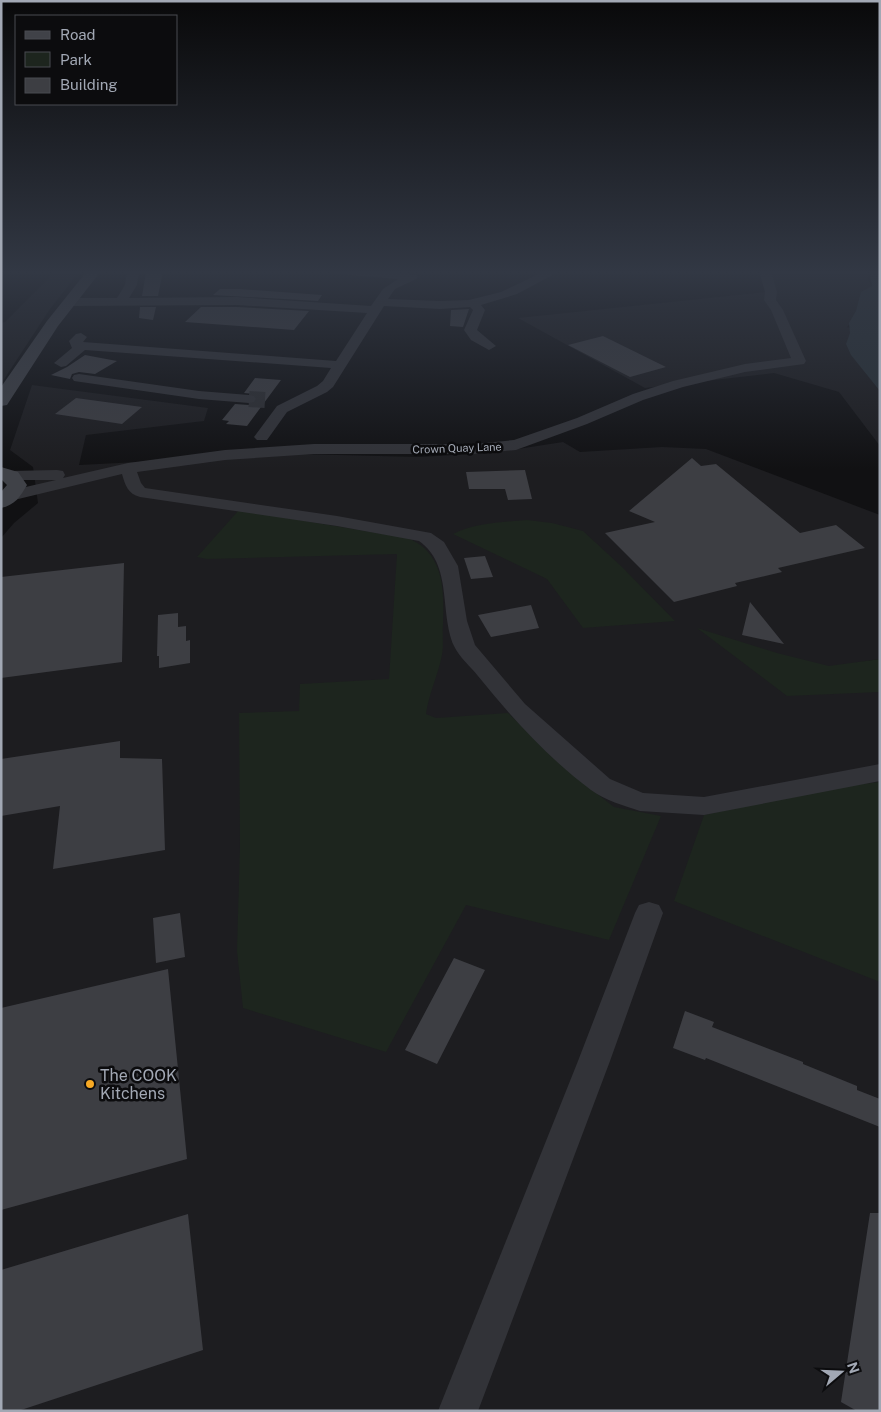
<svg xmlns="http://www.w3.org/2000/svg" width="881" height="1412" font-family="'Public Sans',sans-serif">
  <rect width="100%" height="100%" fill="#111113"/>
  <!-- built -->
  <path fill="#1d1d20" d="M56,271h24l-30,38 -49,75v-61l4,-1z
    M770,271h98v9l4,6 -13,28 -12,13 24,7 9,56v56l-41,-54 -65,-19 -129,15 -127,-70 257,-27z
    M32,385l176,23 -4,13 -118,14 -7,30 219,-11 121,3 72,-4 72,-11 17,10 82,-5 44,2 174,66v144l-49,8 49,18v726h-879v-873l13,-15 24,-20 -5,-36 -23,-17z"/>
  <!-- green -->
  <path fill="#1d251e" d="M239,510l150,25c7,1 16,2 23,5 33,16 32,53 31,84 -1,10 1,21 -1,31 -4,20 -13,38 -16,59l10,4 72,-5 60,58 46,36 47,9 -52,124 -143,-35 -80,147 -143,-44 -6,-57 3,-106 -1,-132 60,-2 1,-27 89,-5 8,-125 -190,5 -10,-2z
    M527,520l25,3 31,8 38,35 54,55 -92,7 -36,-49 -94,-45c22,-11 50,-12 74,-14z
    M697,628l80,25 52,13 51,-7v33l-93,4z
    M880,782v200l-206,-81 30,-86 133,-28z"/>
  <!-- water -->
  <path fill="#293238" d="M869,271h11v120l-29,-36 -5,-11 4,-11 -1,-10 7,-12 5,-19 11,-6z"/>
  <!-- building -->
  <path fill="#3d3e43" d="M163,271l-5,25h-16l4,-24z
    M220,289h19l83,6 -4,6 -105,-6z
    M140,307h16l-3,13 -14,-2z
    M201,307h36l72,4 -15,19 -109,-8z
    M469,309l-6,18 -13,-1 1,-16z
    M603,336l63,31 -36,10 -62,-32z
    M85,355l32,6 -22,13 -16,-2 -7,2 -2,5 -19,-4 16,-8z
    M255,378l26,2 -34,46 -21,-2 3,-3 -7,-1 13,-16 14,1 5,-1 4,-4 -4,-6 -10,-1z
    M76,398l66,9 -20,17 -67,-10z
    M692,458l9,8 15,-2 84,69 36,-8 29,23 -87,20 4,4 -47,11 2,3 -63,16 -69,-69 50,-11 -26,-11z
    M525,470l7,29 -24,1 -3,-11h-36l-3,-17z
    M485,556l8,21 -22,2 -7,-21z
    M124,563l-2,99 -121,16v-101z
    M750,602l34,42 -42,-9z
    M531,605l8,23 -48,9 -13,-22z
    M178,613v14l8,-1v15l4,-1v23l-31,5v-12h-2l1,-41z
    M120,741v17l42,1 3,91 -112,19 7,-63 -59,10v-57z
    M180,913l5,44 -29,6 -3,-45z
    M454,958l31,12 -48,94 -32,-14z
    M168,969l19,190 -186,51v-202z
    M685,1011l29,11 -2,5 91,35v2l54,22v4l23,9v28l-174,-69 -1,2 -32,-12z
    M870,1213h10v198h-23l-16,-9z
    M188,1214l15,136 -185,61h-17v-141z"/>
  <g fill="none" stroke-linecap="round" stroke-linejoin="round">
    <!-- street-tunnel-far1 -->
    <path stroke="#2e2f33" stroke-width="12" stroke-dasharray="12 6" stroke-linecap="butt" d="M249,399h8"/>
    <!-- street-tunnel -->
    <path stroke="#2e2f33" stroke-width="16" stroke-dasharray="16 8" stroke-linecap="butt" d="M249,399l17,1"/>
    <!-- street -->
    <path fill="#323338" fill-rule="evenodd" d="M127,271h12l-2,14 -8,13 108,-1 134,9 12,-17 15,-10 -59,-5 -6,-3h49l34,4 2,2 -2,2 -21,10 -7,10 52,2 29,-1 32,-8 44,-21h15l-43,23 -36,11 4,5 -8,20 19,16 -7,4 -18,-10 -7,-10 9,-20 -3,-3 -30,2 -56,-3 -51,81 -6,5 -40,20 -20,28h-10l-3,-3 23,-31 40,-20 6,-5 8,-13 -246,-18 -19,16 -5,1 -7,-4 18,-15 -3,-7 7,-7 5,-1 6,4 -4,5 253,19 31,-48 -130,-8 -167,1 -6,-4 6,-4h47l8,-13z
      M759,271h12l6,21 -1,8 7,10 23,51 -2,3 -59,8 -62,15 -40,13 -56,24 -71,26 -42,4h-160l-89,6 -88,12 4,11 4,5 192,28 94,17 13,9 14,24 9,55 8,24 50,59 85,75 33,14 61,4 176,-33v17l-176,34 -64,-4c-15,-5 -36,-11 -49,-21 -43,-32 -80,-73 -113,-114 -7,-9 -19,-19 -24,-30 -15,-35 -1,-81 -35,-105l-82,-15 -197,-29c-12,-3 -15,-12 -18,-23l-112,27 -6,-1 -3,-4 3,-4 52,-12h-51l-2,-4 2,-4 6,-1 46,-1 6,1 2,4 -2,3 65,-15 97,-13 89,-6h160l40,-4 63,-22 56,-24 40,-13 72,-17 46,-6 -20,-48 -7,-10 1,-8z
      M79,374l120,17 50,4 5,1 2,3 -2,3 -5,1 -50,-4 -125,-18 -2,-3 2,-3z
      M649,902l10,3 4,8 -53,148 -132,350h-40l140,-350 57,-148 4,-8z"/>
    <!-- secondary -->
    <path fill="#404248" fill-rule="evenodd" d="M87,271h14l-43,55 -51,79 -6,1v-19l46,-66z
      M1,467l17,5 9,13c-7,12 -12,20 -26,23v-16l6,-7 -6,-6z"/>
  </g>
  <!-- sky -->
  <linearGradient id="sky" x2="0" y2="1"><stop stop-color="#09090a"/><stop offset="0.58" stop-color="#323844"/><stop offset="1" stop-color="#323844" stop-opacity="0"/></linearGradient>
  <rect width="881" height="469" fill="url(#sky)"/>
  <!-- markers -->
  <circle fill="#f7a924" stroke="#0c0c0e" stroke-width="2" cx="90" cy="1084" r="5"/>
  <g text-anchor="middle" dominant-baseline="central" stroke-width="5" stroke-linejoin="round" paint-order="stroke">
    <!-- far-street labels -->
    <g font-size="11" fill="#a2a8b4" stroke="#0c0c0e">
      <text transform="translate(457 448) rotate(-2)">Crown Quay Lane</text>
    </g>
    <!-- near-poi labels -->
    <g font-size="16" fill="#a2a8b4" stroke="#0c0c0e" text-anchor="start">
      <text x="100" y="1075">The COOK<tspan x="100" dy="18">Kitchens</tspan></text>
    </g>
  </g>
  <!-- border -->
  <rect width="881" height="1412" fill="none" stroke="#a2a8b4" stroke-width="5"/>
  <!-- legend -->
  <rect x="15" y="15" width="162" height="90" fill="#0c0c0e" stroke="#484a50"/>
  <rect x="25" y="31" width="25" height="8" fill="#404248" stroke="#484a50"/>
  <text x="60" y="40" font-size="15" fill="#a2a8b4">Road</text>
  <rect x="25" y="52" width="25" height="15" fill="#1d251e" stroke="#484a50"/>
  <text x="60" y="65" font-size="15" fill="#a2a8b4">Park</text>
  <rect x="25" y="78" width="25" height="15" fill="#3d3e43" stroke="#484a50"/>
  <text x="60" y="90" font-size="15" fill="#a2a8b4">Building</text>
  <!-- north arrow -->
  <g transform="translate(841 1372) rotate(71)" stroke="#0c0c0e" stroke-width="4" paint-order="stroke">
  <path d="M0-4L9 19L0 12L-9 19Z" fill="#a2a8b4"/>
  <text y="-8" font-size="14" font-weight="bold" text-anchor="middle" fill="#a2a8b4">N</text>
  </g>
</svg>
